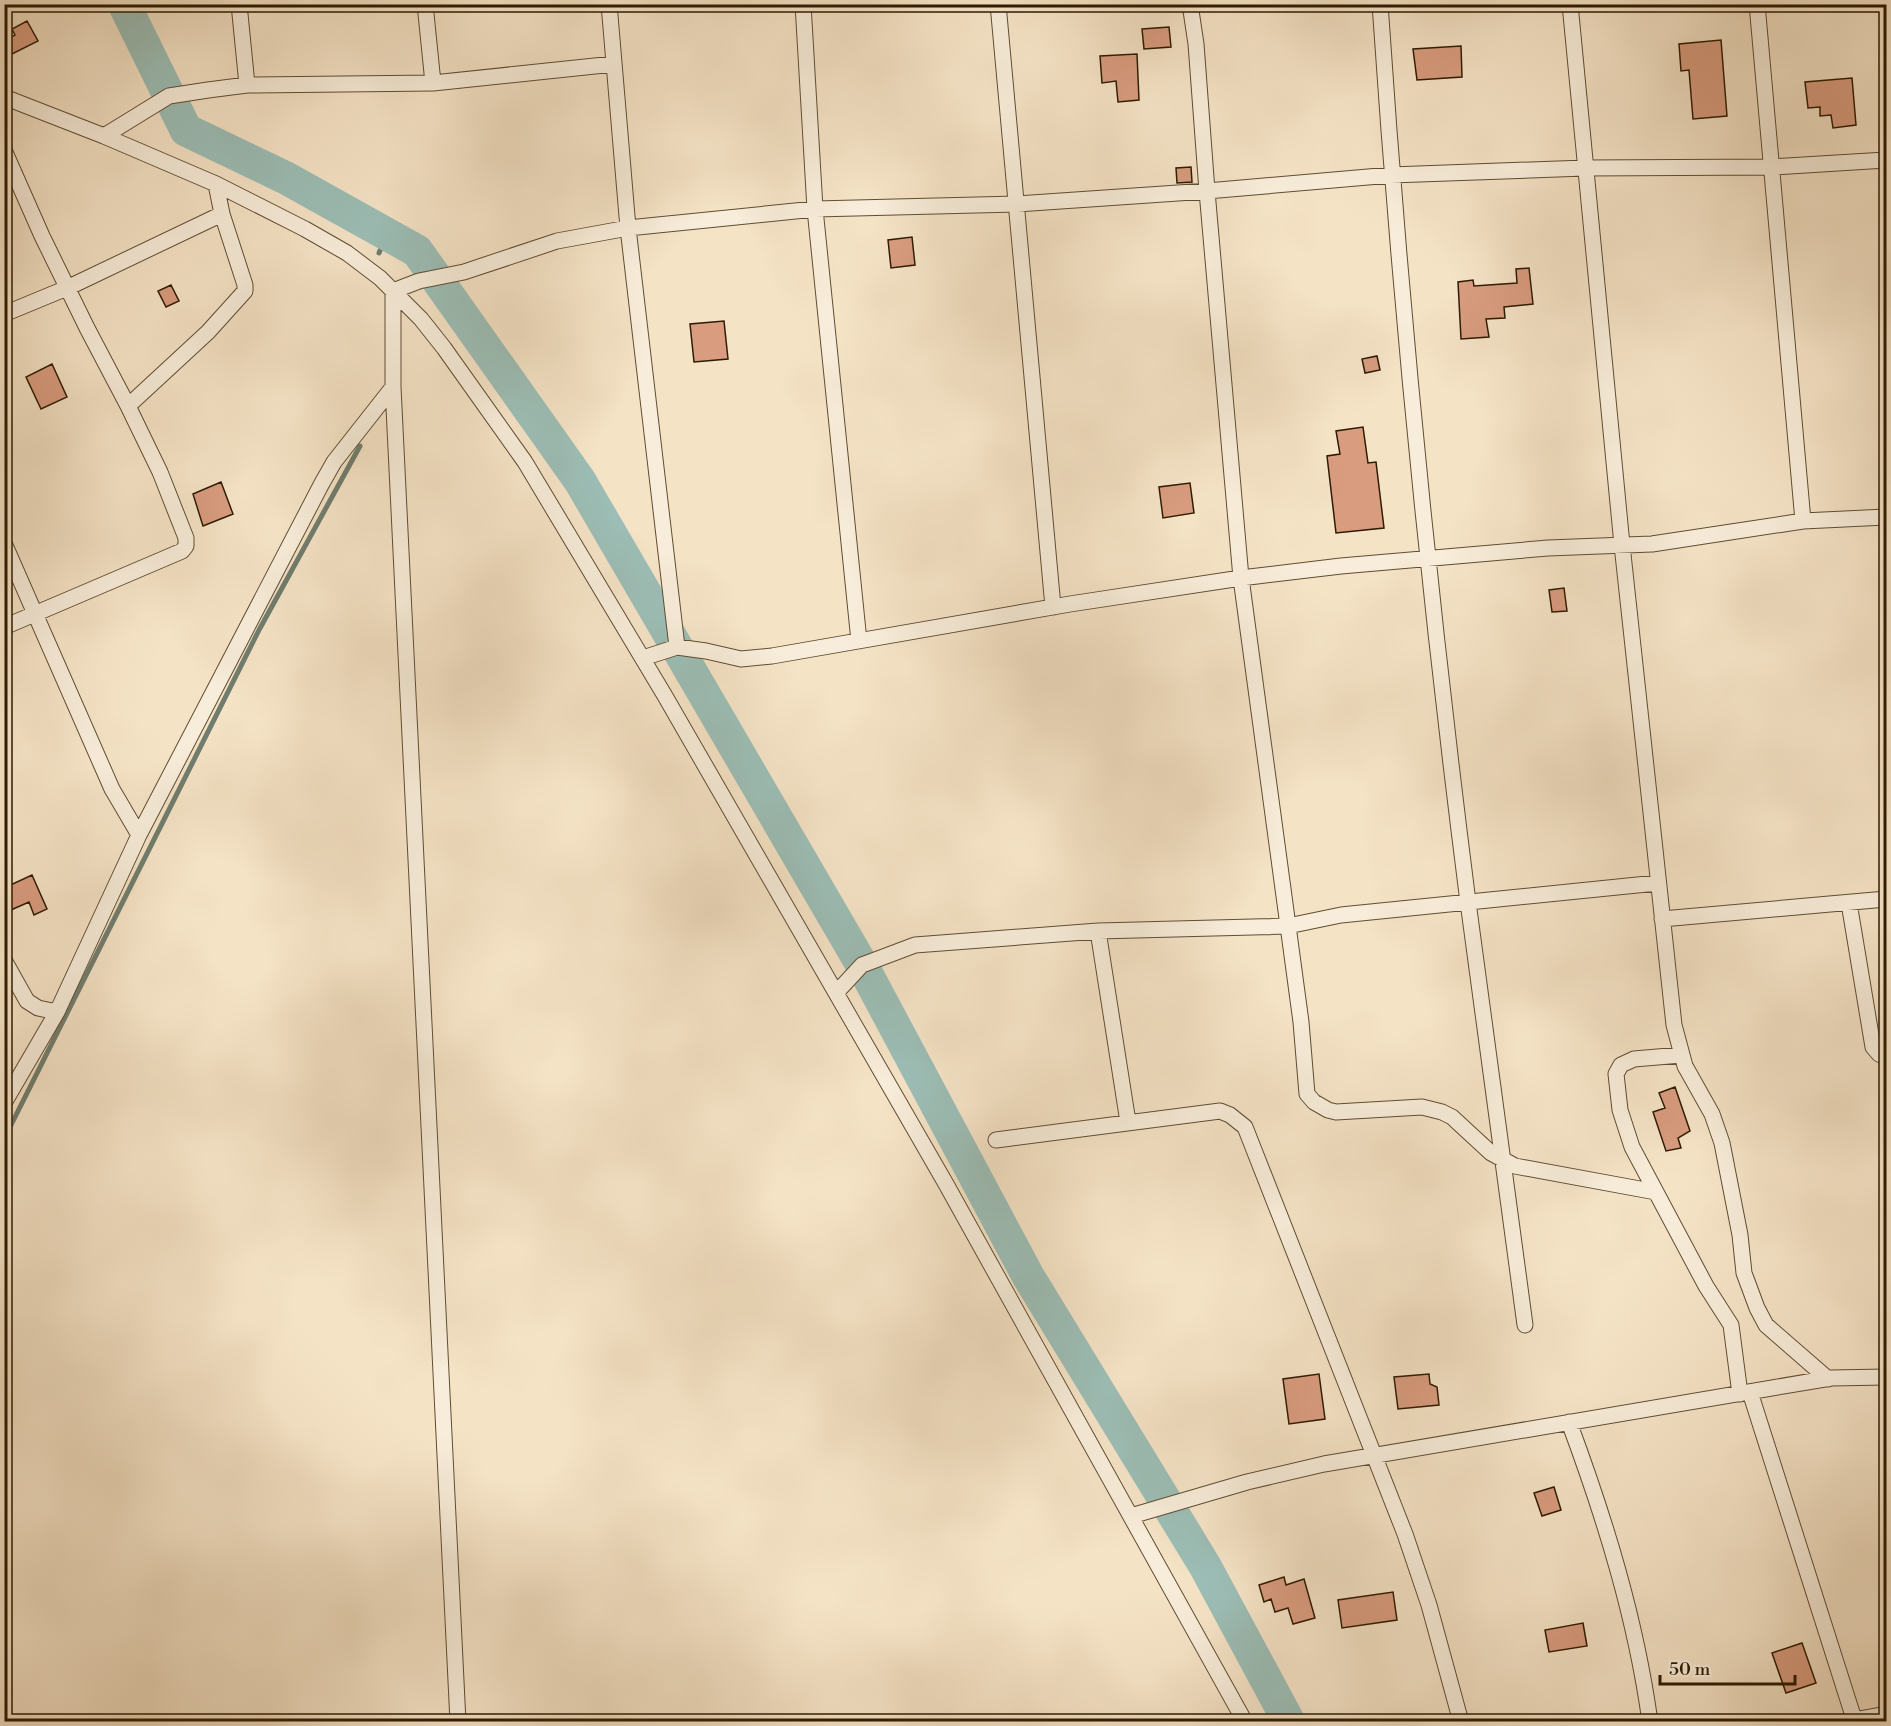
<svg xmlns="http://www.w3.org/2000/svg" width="1891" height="1726" font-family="'Libre Bodoni',serif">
  <rect width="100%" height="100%" fill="#f5e3c6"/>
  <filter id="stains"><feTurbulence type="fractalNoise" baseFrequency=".00333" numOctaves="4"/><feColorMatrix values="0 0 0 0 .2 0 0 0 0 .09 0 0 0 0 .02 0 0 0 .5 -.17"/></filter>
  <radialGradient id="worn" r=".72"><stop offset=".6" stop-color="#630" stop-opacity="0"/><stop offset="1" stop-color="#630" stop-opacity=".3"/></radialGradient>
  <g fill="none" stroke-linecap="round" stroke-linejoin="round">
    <!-- stream -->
    <path stroke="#707d6e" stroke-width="5" d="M379,253l8,-19
      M4,1139l255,-509 101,-184"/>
    <!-- river -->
    <path stroke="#9cbeb6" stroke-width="33" d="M124,4l62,126 100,48 131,73 163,230 282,484 166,311 177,290 84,156"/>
  </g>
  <!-- building -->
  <path fill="#d99c7f" stroke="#2d1b02" stroke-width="1.5" d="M27,21l11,20 -34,17v-17l11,-6 -3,-6z
    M1169,27l2,20 -27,2 -2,-20z
    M1721,40l6,76 -34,3 -4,-49 -8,1 -2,-27z
    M1461,46l1,31 -45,3 -4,-31z
    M1137,54l2,46 -21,2 -2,-21 -14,2 -2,-27z
    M1852,78l4,47 -23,3 -2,-13 -11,1v-9l-12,1 -3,-26z
    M1191,167l1,15 -15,1 -1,-15z
    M912,237l3,28 -24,3 -3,-28z
    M1529,268l4,36 -29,3 1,11 -19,1 3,18 -28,2 -3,-57 15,-2 1,6 43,-3 -1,-14z
    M171,285l8,16 -13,6 -8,-16z
    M724,321l4,38 -34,3 -4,-38z
    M1377,356l3,14 -15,3 -3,-14z
    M52,364l15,33 -26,12 -15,-32z
    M1363,427l5,36 8,-1 8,66 -48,5 -9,-77 13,-2 -4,-23z
    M221,482l12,32 -30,12 -10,-32z
    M1190,483l4,30 -31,5 -4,-31z
    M1564,588l3,23 -15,1 -3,-22z
    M32,875l15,34 -13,6 -5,-13 -25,11v-25z
    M1675,1087l15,44 -12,7 3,10 -15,3 -13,-39 12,-4 -6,-15z
    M1319,1374l6,45 -36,5 -6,-45z
    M1429,1374l1,10 7,3 2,18 -41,4 -4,-32z
    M1554,1487l7,23 -19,6 -8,-23z
    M1284,1577l2,8 18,-6 11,39 -22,6 -5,-16 -13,4 -4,-13 -7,3 -5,-17z
    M1393,1592l4,28 -55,8 -4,-28z
    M1583,1623l4,23 -38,6 -4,-22z
    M1802,1643l14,40 -30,10 -14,-40z"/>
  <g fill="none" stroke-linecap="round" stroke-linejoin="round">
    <!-- street casing -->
    <g stroke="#5f4d33" stroke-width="17">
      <path id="street" d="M239,4l8,81
        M425,4l8,79
        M609,4l19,224 49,419
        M803,4l12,205 44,432
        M998,4l55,603
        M1190,4l6,40 11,147 34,387 60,444 6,72 7,8 14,8 8,2 86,-5 20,5 10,5 39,36 24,13 141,26
        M1380,4c20,300 50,600 88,898 18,141 39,282 57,423
        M1570,4l52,541 52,480 11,41 27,48 10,29 18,92 4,38 13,35 9,17 62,54
        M1757,4l46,517
        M4,97l100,39 112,48 89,45 42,24 33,25 41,41 23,29 81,114 140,234 281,488 299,538
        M104,136l65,-40 39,-6 39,-5 186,-2 181,-19
        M4,150l38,86 45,92 41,78 32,66 26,66v8l-4,5 -178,76
        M4,314l63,-26 155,-74
        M128,406l80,-74 37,-41v-6l-23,-71 -6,-30
        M4,543l108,246 27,46
        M643,658l34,-11 29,4 35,8 31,-3 298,-52 171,-26 100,-12 207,-18 104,-4 151,-23 83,-4
        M1849,903l24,144 6,7 7,3
        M1662,919l224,-20
        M1098,931l30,191
        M4,960l23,41 11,7 19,4
        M836,993l26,-28 53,-20 183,-14 190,-5 53,-11 316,-32
        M1681,1055l-47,4 -13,6 -5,9 4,36 12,37 74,139 25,39 9,69
        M4,1103l53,-91 82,-177 182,-350 13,-23 59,-75
        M996,1140l224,-29 10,4 15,12 160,407 24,71 32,117
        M1750,1392l105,330
        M1569,1422c36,97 67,197 81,300
        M1131,1516l116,-34 77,-18 507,-86 55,-1
        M458,1722l-65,-1335v-96l26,-10 45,-9 93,-31 71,-13 187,-19 202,-5 190,-13 184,-16 194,-7 187,-1 114,-7
        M1843,1722l43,-8"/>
    </g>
    <!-- street -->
    <use href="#street" stroke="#f8edda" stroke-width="15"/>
  </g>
  <!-- margin -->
  <rect width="1891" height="1726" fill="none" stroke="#f5e3c6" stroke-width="24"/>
  <rect x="6" y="6" width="1879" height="1714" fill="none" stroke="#2d1b02" stroke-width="3"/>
  <rect x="12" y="12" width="1867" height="1702" fill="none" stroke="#2d1b02" stroke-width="1.5"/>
  <!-- scale -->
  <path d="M1660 1675v9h135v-9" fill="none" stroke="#2d1b02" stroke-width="3"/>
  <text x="1669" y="1675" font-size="18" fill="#2d1b02" stroke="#f8edda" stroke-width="4.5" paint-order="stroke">50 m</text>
  <rect width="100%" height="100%" filter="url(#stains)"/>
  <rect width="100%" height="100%" fill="url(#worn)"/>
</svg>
